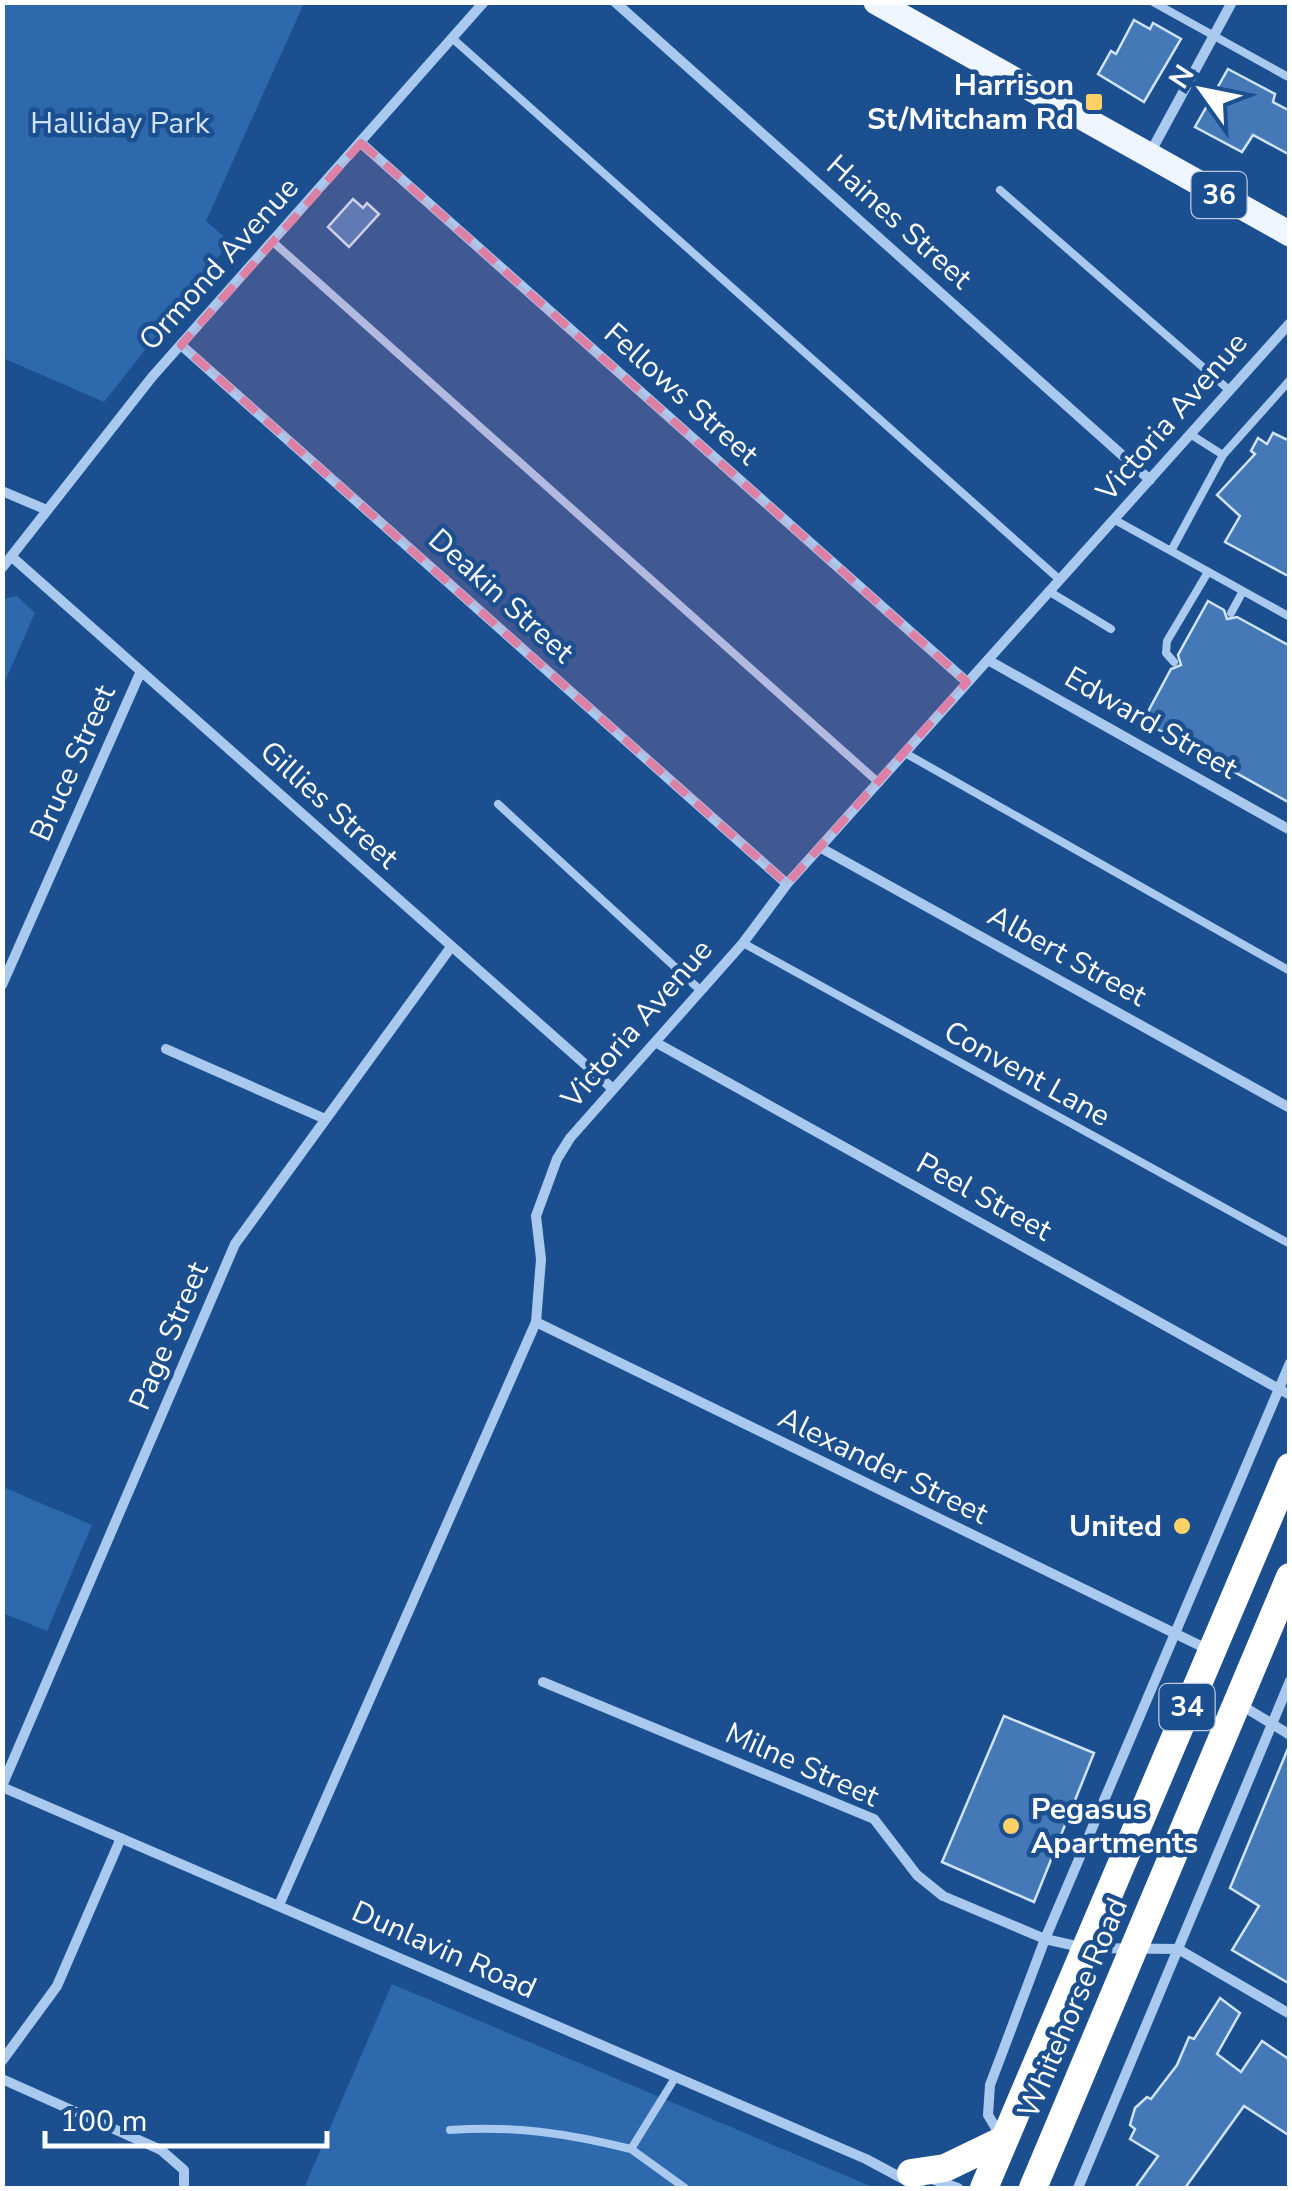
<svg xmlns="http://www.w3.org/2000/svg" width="1292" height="2191" font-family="'Nunito Sans',sans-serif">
  <rect width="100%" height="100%" fill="#1b4f8f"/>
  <!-- green -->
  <path fill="#2e69ad" d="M3,2l301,1 -98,218 24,21 -126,160 -101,-44z
    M17,596l18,17 -32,73v-87z
    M3,1487l89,38 -45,106 -44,-18z
    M392,1984l483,204h-571z"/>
  <!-- building -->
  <path fill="#4478b7" stroke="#cfe3fa" stroke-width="2.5" d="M1134,20l16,9 3,-6 28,16 -37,63 -46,-28 13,-23 5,3z
    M1228,69l47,25 -2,8 17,9v44l-37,-20 -11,17 -47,-25z
    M353,199l10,9 4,-5 12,11 -30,33 -21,-20z
    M1273,433l17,8v136l-65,-35 15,-26 -23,-21 38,-41 -4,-3 7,-13 9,6z
    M1208,601l16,9 3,9 10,-2 53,29v157l-147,-82 28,-52 10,-4 -3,-10z
    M1004,1716l90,37 -60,149 -92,-40z
    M1289,1746h1v238l-58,-34 27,-44 -29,-18z
    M1220,1998l20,15 -23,41 24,18 21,-31 28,19v76l-46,-30 -59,82h-50l23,-32 -28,-17 5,-10 -5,-4 5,-17 12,-11 4,2 26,-34 12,-28 5,2z"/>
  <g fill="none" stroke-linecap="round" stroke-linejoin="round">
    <!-- lane -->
    <path stroke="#a9c9ee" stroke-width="8" d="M1153,2l137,76
      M452,38l608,542
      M1000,190l229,200
      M272,241l607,542
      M1190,434l33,21
      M1115,520l175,97
      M1171,551l52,-96 67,-75
      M1050,592l61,37
      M1231,613l12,-22
      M1174,662l-8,-9 1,-12 41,-69
      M905,753l385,218
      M498,804l202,186
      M743,943l547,301
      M675,2078l-44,71 54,39
      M450,2130c64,-5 120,4 181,19"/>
    <!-- street -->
    <path stroke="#a9c9ee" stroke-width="10" d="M615,2l535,478
      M361,143l606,539
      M1149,155l83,-153
      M181,345l606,539
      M2,491l45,19
      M12,557l601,532
      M2,568l150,-191 332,-375
      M988,660l302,170
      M821,848l469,260
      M2,985l139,-314
      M655,1042l635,353
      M166,1049l157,69
      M536,1322l673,328
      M543,1682l331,137 43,56 26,21 102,43 40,9 93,1 112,65
      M1241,1705l49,30
      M2,1786l233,-542 216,-297
      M2,1787l864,372 54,29
      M279,1905l257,-583 5,-63 -5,-43 21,-57 13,-21 173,-195 44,-59 503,-561
      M2,2061l55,-75 64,-148
      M2,2079l159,71 23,20v18
      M1000,2135l-12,-20 2,-30 11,-29 44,-117 245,-576
      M929,2178l29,10
      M1078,2188l212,-507"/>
    <!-- primary -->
    <path stroke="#f0f6ff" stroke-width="25" d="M876,2l414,232"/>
    <!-- highway -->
    <path stroke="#fff" stroke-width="28" d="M911,2173l34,-5 58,-28
      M984,2188l306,-721
      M1033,2188l257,-611"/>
  </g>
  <!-- marked area -->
  <path fill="#dd80a5" fill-opacity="0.2" stroke="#dd80a5" stroke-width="8" stroke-dasharray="20 12" stroke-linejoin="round" d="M361,143l606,539 -180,202 -606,-539z"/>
  <!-- markers -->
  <g fill="#ffd166" stroke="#1b4f8f" stroke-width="4">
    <rect x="1084" y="92" width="20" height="20" rx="5"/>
    <circle cx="1182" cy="1526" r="10"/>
    <circle cx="1011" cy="1826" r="10"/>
  </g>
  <g text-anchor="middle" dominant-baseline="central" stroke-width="9" stroke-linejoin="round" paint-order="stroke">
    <!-- shield labels -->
    <g fill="#1b4f8f" stroke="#bbcadd" stroke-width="2.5">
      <rect x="1191.5" y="172" width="55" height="46" rx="8"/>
      <rect x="1159.5" y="1684" width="55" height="46" rx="8"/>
    </g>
    <g font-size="28" font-weight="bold" fill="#fff">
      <text x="1219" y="195">36</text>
      <text x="1187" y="1707">34</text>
    </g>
    <!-- poi labels -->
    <g font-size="30" font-weight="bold" fill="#fff" stroke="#1b4f8f" text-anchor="end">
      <text x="1074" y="85">Harrison<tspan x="1074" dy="34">St/Mitcham Rd</tspan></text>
      <text x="1162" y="1526">United</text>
      <text x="1031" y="1809" text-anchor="start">Pegasus<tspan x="1031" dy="34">Apartments</tspan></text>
    </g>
    <!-- park labels -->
    <g font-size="30" fill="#cfe3fa" stroke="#1b4f8f">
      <text x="120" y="123">Halliday Park</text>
    </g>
    <!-- street labels -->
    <g font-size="30" fill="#fff" stroke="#1b4f8f">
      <text transform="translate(899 222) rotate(42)">Haines Street</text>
      <text transform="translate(219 264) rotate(-48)">Ormond Avenue</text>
      <text transform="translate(681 394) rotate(42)">Fellows Street</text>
      <text transform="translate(1172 417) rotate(-49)">Victoria Avenue</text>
      <text transform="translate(501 596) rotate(42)">Deakin Street</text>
      <text transform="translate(1151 723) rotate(30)">Edward Street</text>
      <text transform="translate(73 763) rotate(-66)">Bruce Street</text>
      <text transform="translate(329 805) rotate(42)">Gillies Street</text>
      <text transform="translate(1067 956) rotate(29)">Albert Street</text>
      <text transform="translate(637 1024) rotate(-49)">Victoria Avenue</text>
      <text transform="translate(1027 1074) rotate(29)">Convent Lane</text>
      <text transform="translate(984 1197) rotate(29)">Peel Street</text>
      <text transform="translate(169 1336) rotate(-67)">Page Street</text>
      <text transform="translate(883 1466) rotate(26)">Alexander Street</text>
      <text transform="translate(802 1765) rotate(24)">Milne Street</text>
      <text transform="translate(444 1950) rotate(24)">Dunlavin Road</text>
      <text transform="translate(1073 2008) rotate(-67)">Whitehorse Road</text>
    </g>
  </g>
  <!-- border -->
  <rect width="1292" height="2191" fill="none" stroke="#ffffff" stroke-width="10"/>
  <!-- north arrow -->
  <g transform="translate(1202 90) rotate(303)" stroke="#1b4f8f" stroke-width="8" paint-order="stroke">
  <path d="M0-8L18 38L0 25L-18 38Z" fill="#ffffff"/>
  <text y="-15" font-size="28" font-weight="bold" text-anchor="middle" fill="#ffffff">N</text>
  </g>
  <!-- scale -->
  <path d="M45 2131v15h282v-15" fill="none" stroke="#ffffff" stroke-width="5"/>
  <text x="60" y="2131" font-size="30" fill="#ffffff" stroke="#1b4f8f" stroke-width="8" paint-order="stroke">100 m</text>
</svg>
